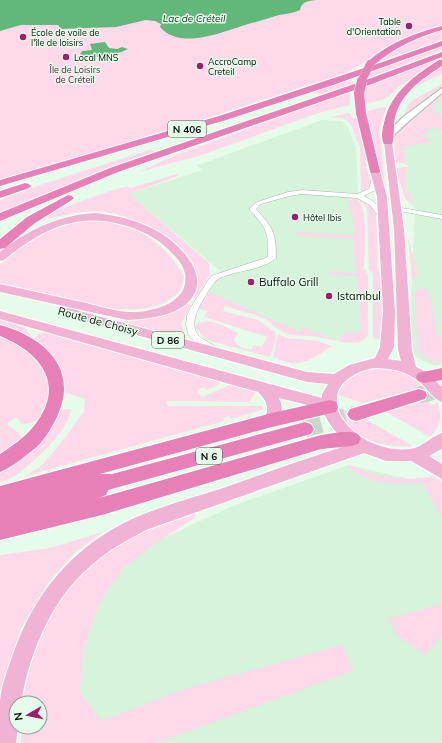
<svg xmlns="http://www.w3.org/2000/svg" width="442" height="743" font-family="Mulish,sans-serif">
  <rect width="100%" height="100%" fill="#e6fcea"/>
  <!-- built -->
  <path fill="#d6f3dc" d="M442,96v268l-7,2 -18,-8 -6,-7 -2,-8 6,-135 -3,-3 -1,-10 -5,-4v-21l3,-3 -4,-3 -1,-15 4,-9 27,-40z
    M322,120l20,1 6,6 8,22 9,187 -26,5 -38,-7 -94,-41 8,-13 10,-5 -96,-81 73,-24 -4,-5z
    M349,465l77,18 16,26v234h-355l-7,-50 3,-42 15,-46 26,-38 29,-24 82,-38z"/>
  <!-- green -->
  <path fill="#fdd9ea" d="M0,0h442v26c-19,6 -39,10 -55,20 -15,9 -26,21 -42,27l-200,65 -145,41z
    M442,30v10l-67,23 34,-23z
    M442,45v5l-77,30 7,-11z
    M442,57l-45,31c-8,12 -18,13 -31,15l-2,-15z
    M442,65v9l-32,15 13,-12z
    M353,76l-3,10 -28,10 -11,-6z
    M442,84v4l-38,27 4,-10 5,-5z
    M350,92v13l-32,8 -116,42 -63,17 34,-16z
    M442,95v4l-11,9 11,10v12h-4l-4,-2 -8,1 4,4 -9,1 10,8 -25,4 -2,3 1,15 -11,-2 1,-24 3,-8z
    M387,106l-6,17 -1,11 6,63 -17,-64 -2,-22z
    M347,113h3l2,5h5l9,34v13l5,19 -1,5 -9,3 -1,-46c-11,-18 -4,-31 -32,-28z
    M152,149l2,3 -154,60v-12l43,-16z
    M402,167h6l-2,3v20l5,5 1,10 -7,-7 -9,-29z
    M177,174l1,2 -49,18 80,69 1,11 -14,25 -7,-1c2,-4 6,-10 7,-14 8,-40 -68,-72 -99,-73 -17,0 -33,4 -49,8l1,-5c25,-11 51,-20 78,-28l3,2z
    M348,199c5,0 8,0 12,4 8,8 4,53 4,66l4,5v61c-8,15 -37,4 -49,2 -11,-2 -23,0 -33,-4 -9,-3 -15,-11 -23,-15 -12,-6 -26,-7 -38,-12l-2,5 35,9 17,12 1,7 -6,18 -64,-17 -11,-12 1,-4c14,-7 30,3 42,9l-4,6c2,8 10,9 17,11l3,-5 8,2 5,-10 -63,-20 3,-6 -9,-2 11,-17 91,40 4,-5 33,14 10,-10 4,3 10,-4 -4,-50 -2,-4 -25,-2v-3l26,2 -3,-34 -54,-3v-3l-21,-2 78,4z
    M358,199c8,2 16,6 18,14l2,57 4,5 1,59 -2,6 -8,-2v-64l-4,-5 -2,-59 -1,-4z
    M90,219c46,6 69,17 94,57 -1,6 -2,13 -6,17 -17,17 -44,17 -65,16l-113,-25v-19l28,-24 35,-18z
    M408,236l9,37 -3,8 -2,-2z
    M424,288l7,11 5,31 6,13 -1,20c-8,-1 -17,-5 -23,-11l-4,-61z
    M184,303l7,2 -10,19 6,15 -57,-15 -2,-3c22,-1 39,-5 56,-18z
    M0,319l22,6 12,14 8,-8 178,49v4l-14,6 -2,-3 -7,4 5,6 30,-13 25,7 -8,11 -83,-1 2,5h95l-2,4 -30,9 -1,-3 -7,2 1,3 -199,55 17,-11 22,-26 20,-28 1,-12 -22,-7 -1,-22 -14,-17 -14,-14 -34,-13z
    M278,334l9,4 31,3 14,5c-23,14 -31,24 -59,11z
    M0,336l12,4 24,16 12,21 -1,23 -6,17 -9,6 -10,1 -6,-7 -9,7 12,9 2,6 -21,17z
    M369,369c20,-1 37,2 54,15l-7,2 15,19 7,-2c4,16 3,22 -8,34l-44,-25 35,-10 -9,-12 -50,13 -24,-8c4,-17 16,-21 31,-26z
    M338,407l29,13 46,26c-30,3 -65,-8 -75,-39z
    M60,409h11c-2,22 -39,55 -56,67 -4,3 -10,4 -15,6v-16l49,-35z
    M349,465c28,13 54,17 85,11l8,7v34l-20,-34c-30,0 -49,3 -75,-16z
    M194,511l2,6 -41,27 -31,23 -26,38 -15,46 -3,42 21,28 84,-32 157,-44 11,26 -197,72h-135l1,-16h18v-24h-17c1,-11 4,-22 7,-33 10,-44 31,-81 66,-110 7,-5 13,-11 20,-15 24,-14 51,-24 78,-34z
    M103,532l-29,21 -25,29 -28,46 -21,64v-137l50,-7z
    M442,604v31l-17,20 -27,-18 -10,-18z"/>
  <!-- water -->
  <path fill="#62b87a" d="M0,0h317c-9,1 -15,1 -17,10 -6,3 -14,4 -21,5 -8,2 -15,5 -23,7 -27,6 -73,31 -96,5l1,-3 -6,-3 -9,-1 -30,7 -55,2 -3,-4h-37l-21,6z
    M105,42l4,6 8,1 5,-2 6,2c-12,6 -35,12 -48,5l2,-3 10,-1 -2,-6z"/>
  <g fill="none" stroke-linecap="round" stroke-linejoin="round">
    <!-- highway-tunnel -->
    <path stroke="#c5d9c9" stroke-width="17" stroke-dasharray="17 8" stroke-linecap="butt" d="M419,395l23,-6
      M305,429l51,-15"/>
    <!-- street casing -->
    <g stroke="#a5b9a9" stroke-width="1">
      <path id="street" d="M373,174l5,1 -3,15 -11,6c10,5 17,11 22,22l-1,1h-4l-11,-14 -13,-7 -55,-4 -13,2 -28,8 -5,5c17,19 20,23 20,49 -14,13 -42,12 -58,21 -6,4 -14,20 -18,26 -4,8 -8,18 -4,27 5,9 16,10 21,17l-4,3 -16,-8 -9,-10 -2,-9 1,-9 4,-9 20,-31 57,-19c1,-25 -2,-29 -18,-47v-2l7,-6 31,-10 14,-2 55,4 12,-5z
        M396,207l46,8v4l-48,-9v-2z"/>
    </g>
    <!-- secondary casing -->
    <g stroke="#a5b9a9" stroke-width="2">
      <path id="secondary" d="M442,88v5l-33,28 -14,13 -4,10h-6l-1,-2 5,-11 14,-14z"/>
    </g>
    <!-- primary casing -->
    <g stroke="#fff" stroke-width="2">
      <path id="primary" d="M388,139l4,3 12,87 8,121 4,17 11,5 15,15v15c-11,-4 -16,-16 -25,-22 -5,-4 -16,-9 -22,-10 -6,-1 -13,-2 -19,-2 -15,1 -40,13 -39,31 0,4 0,9 1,12 12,26 44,41 72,38 13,-2 20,-12 32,-16v16l-13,7 13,8v15l-31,-18h-25l-22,-8 -218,77c-16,9 -33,17 -47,29 -45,34 -69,90 -78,144h-5v24h2l-2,16h-16c0,-14 0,-29 0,-42 1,-16 8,-32 13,-47 22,-62 60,-108 121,-136 28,-12 58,-20 86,-29 43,-15 86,-31 129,-44 -9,-7 -24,-24 -26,-36l-44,-11c5,10 3,16 -2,26l-5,2 -5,-2 -3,-4c6,-12 3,-19 -6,-28l-258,-73v-8l322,87v-4l6,-10 -21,-2 -243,-67 -2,-3 2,-3 4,-1 239,64 27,2 15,-9 26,-7 5,-11 3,-35 -6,-115 -7,-26 5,-3 5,3 7,26 8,115 -1,35 -6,12 13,2 -3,-11 -4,-121 -10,-87z
        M96,213c23,3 46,8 66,21 23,15 52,47 23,71 -15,12 -39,14 -58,15l-127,-28v-8c29,6 57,13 86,19 13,3 28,8 42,9 22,1 62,-8 57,-38 -2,-12 -15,-23 -24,-31 -11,-8 -25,-15 -38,-18 -47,-14 -83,6 -119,35l-4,1v-9c29,-23 59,-37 96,-39z"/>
    </g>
    <!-- highway casing -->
    <g stroke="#fff" stroke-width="2">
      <path id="highway" d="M442,26v4c-25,7 -48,18 -68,35l68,-24v5l-106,38 -110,36 -226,66v-6l219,-64 151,-50 -4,-2 1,-2c22,-19 47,-29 75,-36z
        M442,52v5l-70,27 -254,88 -118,49v-8l110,-45 256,-88z
        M439,60h3v6c-19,12 -41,27 -47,51 -2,8 0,21 -3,27h-8c-3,-5 -2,-15 0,-21 6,-30 31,-48 55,-63z
        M361,110l5,3 14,58 -1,2h-8l-1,-2 -14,-58z
        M25,183l4,1 2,2 -2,2 -29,10v-7z
        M68,195l4,1 2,2 -2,2 -37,23 -30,25 -5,1v-10l27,-22z
        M0,325c47,13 81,46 55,96 -6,11 -12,21 -22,29 -10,8 -21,17 -33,22v-18c12,-8 24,-16 33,-27 34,-41 9,-74 -33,-91z
        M442,368v12l-18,3 -6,-2 -2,-4 2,-4z
        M419,389l6,2 2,4 -2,4 -69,22 -6,-2 -3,-5 3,-5z
        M330,400l6,2 2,5 -2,5 -64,15 -172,47h12l193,-52 6,2 3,5 -3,5 -203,56 -2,5 -7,3 222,-63 20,-3h11l6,2 3,5 -3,5 -6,2 -31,3 -219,66 -102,25v-54l272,-73z"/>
    </g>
    <!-- street -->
    <use href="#street" fill="#fff" fill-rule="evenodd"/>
    <!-- secondary -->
    <use href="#secondary" fill="#fff" fill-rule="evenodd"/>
    <!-- primary -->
    <use href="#primary" fill="#f1b3d4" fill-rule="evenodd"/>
    <!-- highway -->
    <use href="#highway" fill="#e780b7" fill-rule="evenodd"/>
    <!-- highway-bridge-far1 casing -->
    <g stroke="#fff" stroke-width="8" stroke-linecap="butt">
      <path id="highway-bridge-far1" d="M361,82l9,-18"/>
    </g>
    <!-- highway-bridge casing -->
    <g stroke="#fff" stroke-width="11" stroke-linecap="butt">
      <path id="highway-bridge" d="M361,113l-2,-20 3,-12"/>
    </g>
    <!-- highway-bridge-far1 -->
    <use href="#highway-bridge-far1" stroke="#e780b7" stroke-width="8"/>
    <!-- highway-bridge -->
    <use href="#highway-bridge" stroke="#e780b7" stroke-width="10"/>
  </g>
  <!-- markers -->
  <g fill="#9e1d6e" stroke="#e6fcea" stroke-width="1.5">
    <circle cx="409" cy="26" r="4"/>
    <circle cx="23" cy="37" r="4"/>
    <circle cx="66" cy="57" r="4"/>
    <circle cx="200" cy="66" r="4"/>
    <circle cx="295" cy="217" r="4"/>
    <circle cx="251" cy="282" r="4"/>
    <circle cx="329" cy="296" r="4"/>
  </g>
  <g text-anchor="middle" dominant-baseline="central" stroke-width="3" stroke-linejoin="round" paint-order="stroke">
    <!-- far-poi labels -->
    <g font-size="9" fill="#0b120d" stroke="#e6fcea" text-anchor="start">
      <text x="401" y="21" text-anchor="end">Table<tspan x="401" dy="10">d'Orientation</tspan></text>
      <text x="31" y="32">École de voile de<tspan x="31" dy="10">l'île de loisirs</tspan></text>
      <text x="74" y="57">Local MNS</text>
      <text x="208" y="61">AccroCamp<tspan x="208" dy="10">Creteil</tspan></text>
      <text x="303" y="217">Hôtel Ibis</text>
    </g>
    <!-- far-park labels -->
    <g font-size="9" fill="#5d0c40" stroke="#e6fcea">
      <text x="75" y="69">Île de Loisirs<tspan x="75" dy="10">de Créteil</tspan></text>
    </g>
    <!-- far-water labels -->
    <g font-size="10" font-style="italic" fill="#0c3118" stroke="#e6fcea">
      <text x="194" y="18">Lac de Créteil</text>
    </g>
    <!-- shield labels -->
    <g fill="#e6fcea" stroke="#4d584f" stroke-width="1">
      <rect x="168" y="121" width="38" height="16" rx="3"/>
      <rect x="152" y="332" width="32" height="16" rx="3"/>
      <rect x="196" y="448" width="26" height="16" rx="3"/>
    </g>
    <g font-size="10" font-weight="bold" fill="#0b120d">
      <text x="187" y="129">N 406</text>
      <text x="168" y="340">D 86</text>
      <text x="209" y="456">N 6</text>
    </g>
    <!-- poi labels -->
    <g font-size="11" fill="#0b120d" stroke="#e6fcea" text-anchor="start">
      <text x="259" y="282">Buffalo Grill</text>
      <text x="337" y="296">Istambul</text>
    </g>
    <!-- street labels -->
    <g font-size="11" fill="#0b120d" stroke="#e6fcea">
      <text transform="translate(98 321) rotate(15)">Route de Choisy</text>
    </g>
  </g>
  <!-- north arrow -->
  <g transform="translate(28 715) rotate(261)"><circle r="19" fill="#e6fcea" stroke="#8e9e92"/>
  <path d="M0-3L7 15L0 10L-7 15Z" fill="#9e1d6e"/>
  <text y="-6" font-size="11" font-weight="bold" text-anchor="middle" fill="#0b120d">N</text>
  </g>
</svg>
